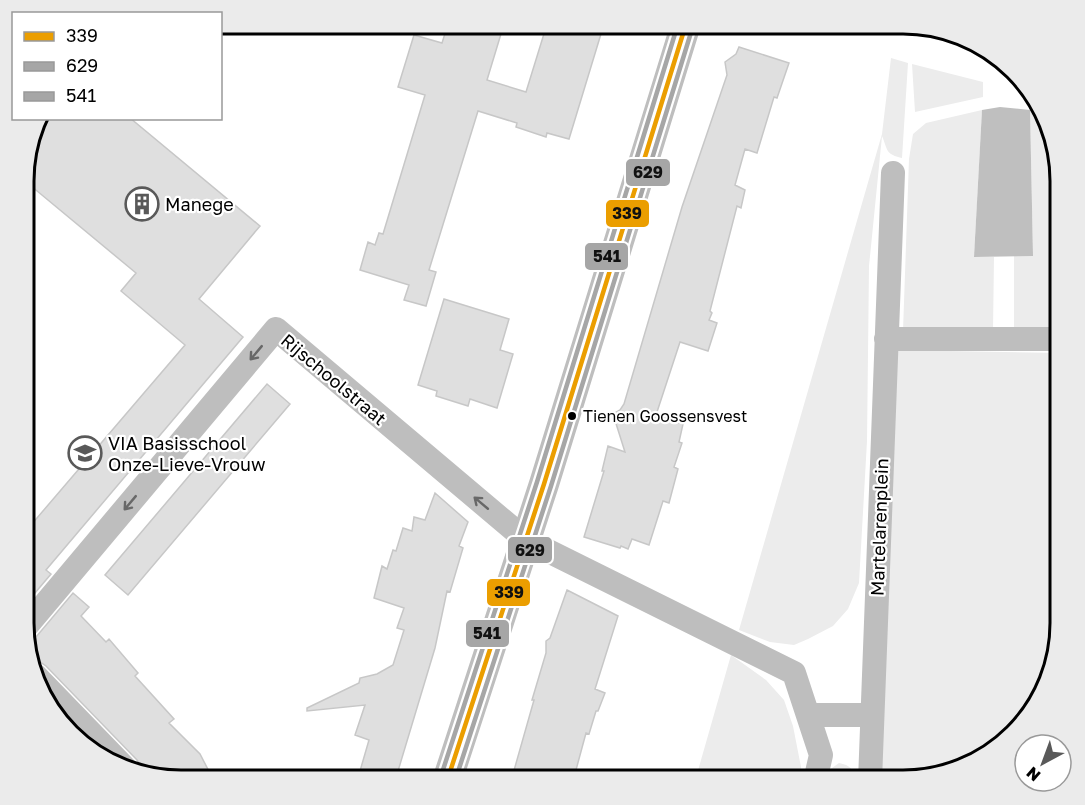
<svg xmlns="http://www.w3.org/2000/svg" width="1085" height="805" font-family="'Golos Text',sans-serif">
  <rect width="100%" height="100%" fill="#fff"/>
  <!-- green -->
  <path fill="#ececec" d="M897,24h16l50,12 22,13 -89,-21z
    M891,58l17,5 -6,95c-17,-4 -14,-8 -20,-22l-13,130 -2,175 -8,142 -11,26 -15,17 -25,13 -14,6 -24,-3 -31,-12 143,-496z
    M912,64l71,18v15l-68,15z
    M982,110l-8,147h20l-1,73 -90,1 6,-172 4,-25 13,-11z
    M1030,110l15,5 16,66v149l-47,1v-75l19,-1z
    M895,350l166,3v281l-12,49 -27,44 -49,38 -70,16h-26z
    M731,655l35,25 18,20 9,26 8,41 -2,14h-104z
    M839,763c11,2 16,7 17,18h-33l2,-8z"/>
  <!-- water -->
  <path fill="#bfbfbf" d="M1000,107l30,3 3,146 -59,1 8,-147z"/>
  <!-- building -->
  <path fill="#dfdfdf" stroke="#c7c7c7" stroke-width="1.5" d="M448,24h56l-17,56 39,12 21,-68h57l-35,115 -22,-6 -1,4 -30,-10 1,-4 -39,-12 -49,159 7,2 -10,34 -22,-6 5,-15 -49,-15 8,-28 7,3 4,-12 4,1 42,-139 -27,-8 16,-52 28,8z
    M739,47l50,16 -12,35 -3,-1 -17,56 -12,-4 -10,36 10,5 -4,18 -4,-2 -27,105 2,2 -3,7 8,3 -9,28 -28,-9 -24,73 27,9 -4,18 3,1 -8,24 4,2 -9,34 -6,-2 -14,44 -17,-6 -4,10 -7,-3 -1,2 -36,-11 20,-66h-2l6,-25 17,6 -12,-38 7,-4 4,-6 58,-197 45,-132 -2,-13 11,-8z
    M40,118h90l130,108 -61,73 44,38 -197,233 5,4 -27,32 1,-74 160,-187 -64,-54 15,-18 -111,-92v-20z
    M444,299l65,20 -9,31 13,4 -16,54 -27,-9 -2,7 -32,-10 1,-5 -19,-6z
    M267,384l23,20 -162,191 -23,-20z
    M435,493l33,29 -9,24 4,2 -13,44 -3,-1 -12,57 -40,133h-35l3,-9 -3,-1 9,-31 -14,-5 10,-30 -58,6v-3l52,-25 1,-5 17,-4 16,-9 11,-35 -7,-2 7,-20 -30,-10 8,-32 5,3 6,-19 3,1 7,-23 9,3 2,-14 11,3z
    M567,590l51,26 -23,73 10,4 -7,18h-2l-7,23 -3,-1 -13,48h-62l23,-81h-2l14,-47v-12l4,-3z
    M73,593l16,14 -8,9 25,26 3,-3 29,34 -3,3 39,43 -5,4 31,31 14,27h-42l-31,-7v-8l-4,-6 -91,-94 -10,-7v-22z"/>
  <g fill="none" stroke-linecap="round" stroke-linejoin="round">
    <!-- minor -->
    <path stroke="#bebebe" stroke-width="24" d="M886,339h175
      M24,629l252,-300 250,211 268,133 27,82 -6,26
      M36,676l91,94
      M808,715h64
      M870,781l23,-608"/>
    <!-- tertiary -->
    <path stroke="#bebebe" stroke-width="30" d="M447,781l97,-297 142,-460"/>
    <!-- bus-1 casing -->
    <g stroke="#fff" stroke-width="9">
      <path id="bus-1" d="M447,781l97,-297 142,-460"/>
    </g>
    <!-- bus-2 casing -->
    <g stroke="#fff" stroke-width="9">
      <path id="bus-2" d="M455,781l96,-295 142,-460"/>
    </g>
    <!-- bus-3 casing -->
    <g stroke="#fff" stroke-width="9">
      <path id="bus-3" d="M440,779l97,-297 141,-458"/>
    </g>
    <!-- bus-1 -->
    <use href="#bus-1" stroke="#eb9e00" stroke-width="4.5"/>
    <!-- bus-2 -->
    <use href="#bus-2" stroke="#a6a6a6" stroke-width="4.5"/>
    <!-- bus-3 -->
    <use href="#bus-3" stroke="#a6a6a6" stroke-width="4.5"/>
  </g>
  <!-- one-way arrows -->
  <defs><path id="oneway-shaft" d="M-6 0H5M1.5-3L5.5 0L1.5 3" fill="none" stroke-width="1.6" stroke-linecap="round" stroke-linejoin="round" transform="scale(1.5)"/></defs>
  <g stroke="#686868">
    <use href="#oneway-shaft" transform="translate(256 353) rotate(130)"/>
    <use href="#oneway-shaft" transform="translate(130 503) rotate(130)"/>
    <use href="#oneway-shaft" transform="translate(481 503) rotate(-140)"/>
  </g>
  <!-- icons -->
  <defs>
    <g id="building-ring" transform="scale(1.725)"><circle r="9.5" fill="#fff" stroke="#595959" stroke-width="1.5"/><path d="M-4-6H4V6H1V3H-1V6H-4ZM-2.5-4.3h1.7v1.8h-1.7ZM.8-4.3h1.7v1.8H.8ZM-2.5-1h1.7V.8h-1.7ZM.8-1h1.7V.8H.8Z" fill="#595959"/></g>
    <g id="school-ring" transform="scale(1.725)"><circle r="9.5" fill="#fff" stroke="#595959" stroke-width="1.5"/><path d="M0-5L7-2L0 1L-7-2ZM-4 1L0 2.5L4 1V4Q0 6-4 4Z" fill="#595959"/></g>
  </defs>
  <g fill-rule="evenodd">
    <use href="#building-ring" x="142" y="204"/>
    <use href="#school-ring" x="85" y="453"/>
  </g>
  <!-- markers -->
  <circle fill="#000" stroke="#fff" stroke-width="2" cx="572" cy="416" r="5"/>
  <g text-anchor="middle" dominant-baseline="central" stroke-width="4.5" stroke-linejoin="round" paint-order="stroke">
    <!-- bus labels -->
    <g font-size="16" fill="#000" stroke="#fff" text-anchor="start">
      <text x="583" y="416">Tienen Goossensvest</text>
    </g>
    <!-- poi labels -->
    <g font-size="18" fill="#000" stroke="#fff" text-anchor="start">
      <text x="165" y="204">Manege</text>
      <text x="108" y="443">VIA Basisschool<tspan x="108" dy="21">Onze-Lieve-Vrouw</tspan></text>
    </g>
    <!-- street labels -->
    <g font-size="18" fill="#000" stroke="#fff">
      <text transform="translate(334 379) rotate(40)">Rijschoolstraat</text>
      <text transform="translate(879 527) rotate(-88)">Martelarenplein</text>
    </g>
  </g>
  <!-- crop -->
  <path d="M0 0H1085V805H0ZM181 34H903A147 147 0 0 1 1050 181V623A147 147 0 0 1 903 770H181A147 147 0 0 1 34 623V181A147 147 0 0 1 181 34Z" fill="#ebebeb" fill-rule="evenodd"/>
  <path fill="none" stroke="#000" stroke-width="3" d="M181 34H903A147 147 0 0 1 1050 181V623A147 147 0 0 1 903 770H181A147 147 0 0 1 34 623V181A147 147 0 0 1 181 34Z"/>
  <g stroke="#fff" stroke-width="2">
    <rect x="625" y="158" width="46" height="29" rx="6" fill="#a6a6a6"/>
    <rect x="605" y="199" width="45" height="29" rx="6" fill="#eb9e00"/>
    <rect x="584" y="242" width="45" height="29" rx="6" fill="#a6a6a6"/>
    <rect x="507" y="536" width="46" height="28" rx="6" fill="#a6a6a6"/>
    <rect x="486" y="578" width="45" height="29" rx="6" fill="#eb9e00"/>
    <rect x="465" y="619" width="45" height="29" rx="6" fill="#a6a6a6"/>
  </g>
  <g font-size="16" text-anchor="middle" font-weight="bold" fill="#111">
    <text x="648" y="178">629</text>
    <text x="627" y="219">339</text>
    <text x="607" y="262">541</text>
    <text x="530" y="556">629</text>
    <text x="509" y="598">339</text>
    <text x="487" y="639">541</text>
  </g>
  <!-- legend -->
  <rect x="12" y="12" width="210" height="108" fill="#ffffff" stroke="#999999" stroke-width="1.5"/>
  <rect x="24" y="32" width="30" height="9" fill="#eb9e00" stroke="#999999" stroke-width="1.5"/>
  <text x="66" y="42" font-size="18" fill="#000000">339</text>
  <rect x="24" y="62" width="30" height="9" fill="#a6a6a6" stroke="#999999" stroke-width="1.5"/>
  <text x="66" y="72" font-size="18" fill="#000000">629</text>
  <rect x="24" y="92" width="30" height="9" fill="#a6a6a6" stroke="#999999" stroke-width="1.5"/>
  <text x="66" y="102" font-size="18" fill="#000000">541</text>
  <!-- north arrow -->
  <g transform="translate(1043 763) rotate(221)"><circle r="28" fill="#ffffff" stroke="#999999" stroke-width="1.5"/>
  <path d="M0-4.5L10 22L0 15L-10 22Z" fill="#595959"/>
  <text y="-9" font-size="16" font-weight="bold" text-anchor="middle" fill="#000000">N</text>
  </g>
</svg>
